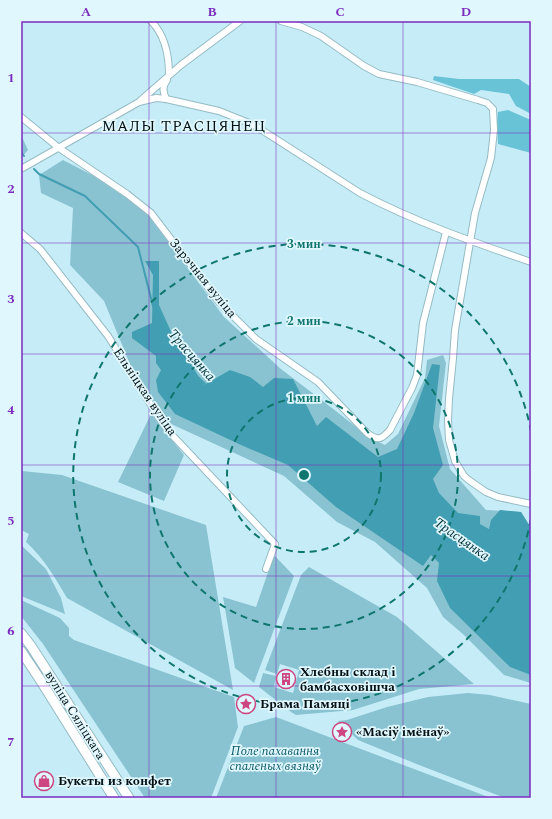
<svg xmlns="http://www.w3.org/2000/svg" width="552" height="819" font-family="Spectral,serif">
  <rect width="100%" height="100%" fill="#c6edf7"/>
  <!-- green -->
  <path fill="#89c3d1" d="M21,135l7,15 -7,8z
    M63,160l31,16 37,25 18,15 75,101 57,52 51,39 37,29 16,8 13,-11 27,-56 2,-18 16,-5 3,8 -7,63 11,43 36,41 35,2 10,16v155l-27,-8 -40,-40 -21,-18 -16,-29 -52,-46 -38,-20 -53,-46 -115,-53 -30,-37 -35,-85 -34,-36 3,-57 -32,-15 -2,-18z
    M151,414l33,41 -20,46 -46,-19z
    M22,471l40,4 144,50 27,165 -166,-92c-12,-20 -23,-40 -41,-56l3,-8 -8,-4v-56z
    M21,545l25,24 15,29 4,16 -44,-18z
    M274,555l20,21 -40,107 -19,-15 -12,-71 33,10z
    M309,567l88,50 77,67 -55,5 -66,21 -57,5 -5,-3 -32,-25 4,-14 13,3 -2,11 19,6 6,-23 -19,-6 -3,10 -12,-4 36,-95z
    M21,600l39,18 9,10v8l5,4 160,57 4,30 -27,71h-66l-102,-154 -22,-28z
    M468,693l22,2 41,9v94h-26l-86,-33 -61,-25 -20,-19 9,-1 40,-13 41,-10z
    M276,717l215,81h-275l28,-72z"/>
  <!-- forest -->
  <path fill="#69c3d7" d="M434,76l25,3h60l12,8v27l-15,-8 -7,-12 -28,-4 -7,4 -41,-14z
    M508,110l23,10v33l-33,-9 -1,-22 1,-10z"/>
  <!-- water -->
  <path fill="#429eb2" d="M145,261h14v44l14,31 31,49 26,-15 20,7 13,10 11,-9 19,1 24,47 9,-9 52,40 19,-8 17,-36 18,-49 8,1 -7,63 10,37 -10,14 6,14 19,20 22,3v8l9,5 2,-9 9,-10 21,2 10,16v147l-21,-8 -60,-59 -13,-27 2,-18 -8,-8 -8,11 -87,-59 -48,-42 -47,-20 -66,-31 -17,-22 -2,-12 5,-10 -5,-7v-7l-24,-18v-6l20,-9 1,-48z"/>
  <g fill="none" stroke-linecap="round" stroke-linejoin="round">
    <!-- stream -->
    <path stroke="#429eb2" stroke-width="2" d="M21,152l3,4
      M34,169l5,5 46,22 53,51 15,59
      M199,378l7,7"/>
    <!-- street casing -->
    <g stroke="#95bbc4" stroke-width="8">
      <path id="street" d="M151,21c14,14 18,35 18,54
        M281,21l21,6 19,9 43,30 15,8 38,8 61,18 9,3 6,6 1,21 -3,28 -16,55 -20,117 -2,28 -4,41 -1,21 1,20 6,21 9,15 6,5 16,11 12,5 33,7
        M166,99c-3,-8 -4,-12 1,-19
        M140,101l41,-36 59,-44
        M21,117l38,31 68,46 24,19 68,89 37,37 62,43 49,51c11,8 14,7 23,-3l22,-42 5,-13 6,-52 23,-91
        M21,169l118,-67 17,-4 10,1 53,12 35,14 106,68c55,29 113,49 171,69
        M21,233l19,16 68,87 51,82 14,18 102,108 -9,25"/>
    </g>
    <!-- secondary casing -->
    <g stroke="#95bbc4" stroke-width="11">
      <path id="secondary" d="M21,633l10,13 98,152
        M21,651l20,30 73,117"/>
    </g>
    <!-- street -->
    <use href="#street" stroke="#fff" stroke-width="6"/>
    <!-- secondary -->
    <use href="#secondary" stroke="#fff" stroke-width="9"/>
  </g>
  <!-- grid -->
  <path fill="none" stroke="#7b2cbf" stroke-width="1" stroke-opacity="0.55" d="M149,21v777M276,21v777M403,21v777M21,133h510M21,243h510M21,354h510M21,465h510M21,576h510M21,686h510"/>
  <!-- distance rings -->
  <g fill="none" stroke="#0f766e" stroke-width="2" stroke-dasharray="7 5">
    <circle cx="304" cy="475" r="77"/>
    <circle cx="304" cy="475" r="154"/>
    <path d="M531 519A231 231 0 1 1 531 431"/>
  </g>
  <!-- icons -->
  <defs>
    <g id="building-ring" transform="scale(1)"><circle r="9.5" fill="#e0f7fd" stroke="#cd4581" stroke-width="1.5"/><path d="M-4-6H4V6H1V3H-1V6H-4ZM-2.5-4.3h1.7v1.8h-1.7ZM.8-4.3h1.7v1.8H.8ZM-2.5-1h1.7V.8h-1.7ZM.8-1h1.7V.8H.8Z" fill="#cd4581"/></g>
    <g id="sight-ring" transform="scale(1)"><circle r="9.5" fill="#e0f7fd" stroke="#cd4581" stroke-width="1.5"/><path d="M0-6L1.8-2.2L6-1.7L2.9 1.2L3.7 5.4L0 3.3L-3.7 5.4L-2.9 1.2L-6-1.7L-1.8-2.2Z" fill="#cd4581"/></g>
    <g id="shop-ring" transform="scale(1)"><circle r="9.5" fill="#e0f7fd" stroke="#cd4581" stroke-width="1.5"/><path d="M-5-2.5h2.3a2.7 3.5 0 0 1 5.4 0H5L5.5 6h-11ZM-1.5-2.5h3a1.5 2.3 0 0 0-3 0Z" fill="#cd4581"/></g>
  </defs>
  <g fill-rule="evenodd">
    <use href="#building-ring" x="286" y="679"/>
    <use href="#sight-ring" x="246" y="704"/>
    <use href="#sight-ring" x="342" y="732"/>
    <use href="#shop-ring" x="44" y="781"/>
  </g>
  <g text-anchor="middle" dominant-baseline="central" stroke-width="3.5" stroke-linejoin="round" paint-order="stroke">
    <!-- street labels -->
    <g font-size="13" fill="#041114" stroke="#e0f7fd">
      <text transform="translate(203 278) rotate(51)">Зарэчная вуліца</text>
      <text transform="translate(145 392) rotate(56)">Ельніцкая вуліца</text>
      <text transform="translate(75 715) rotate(58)">вуліца Сяліцкага</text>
    </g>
    <!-- poi labels -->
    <g font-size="13" font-weight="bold" fill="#041114" stroke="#e0f7fd" text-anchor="start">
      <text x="300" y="672">Хлебны склад і<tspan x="300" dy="15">бамбасховішча</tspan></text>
      <text x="260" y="704">Брама Памяці</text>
      <text x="356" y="732">«Масіў імёнаў»</text>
      <text x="58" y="781">Букеты из конфет</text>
    </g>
    <!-- park labels -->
    <g font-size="13" font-style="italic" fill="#085867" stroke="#e0f7fd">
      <text x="275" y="751">Поле пахавання<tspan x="275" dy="15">спаленых вязняў</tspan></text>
    </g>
    <!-- water labels -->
    <g font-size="14" font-style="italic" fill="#06333c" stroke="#e0f7fd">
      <text transform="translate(192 355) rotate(49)">Трасцянка</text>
      <text transform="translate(462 539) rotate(35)">Трасцянка</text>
    </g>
    <!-- quarter labels -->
    <g font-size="15" letter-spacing="1" fill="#041114" stroke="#e0f7fd">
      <text x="184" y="126">МАЛЫ ТРАСЦЯНЕЦ</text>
    </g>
  </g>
  <circle cx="304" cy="475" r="6" fill="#0f766e" stroke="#e0f7fd" stroke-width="2"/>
  <g font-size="12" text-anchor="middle" font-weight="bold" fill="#0f766e" stroke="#e0f7fd" stroke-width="3.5" stroke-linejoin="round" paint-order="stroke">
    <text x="304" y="248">3 мин</text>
    <text x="304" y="325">2 мин</text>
    <text x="304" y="402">1 мин</text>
  </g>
  <!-- border -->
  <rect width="552" height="819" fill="none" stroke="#e0f7fd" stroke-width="44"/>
  <rect x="22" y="22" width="508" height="775" fill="none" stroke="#7b2cbf" stroke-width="1.5"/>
  <g font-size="13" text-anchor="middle" font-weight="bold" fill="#7b2cbf">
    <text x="86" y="16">A</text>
    <text x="212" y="16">B</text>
    <text x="340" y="16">C</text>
    <text x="466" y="16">D</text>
    <text x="11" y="82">1</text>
    <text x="11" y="193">2</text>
    <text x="11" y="303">3</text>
    <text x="11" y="414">4</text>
    <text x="11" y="525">5</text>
    <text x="11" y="635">6</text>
    <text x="11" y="746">7</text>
  </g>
</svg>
